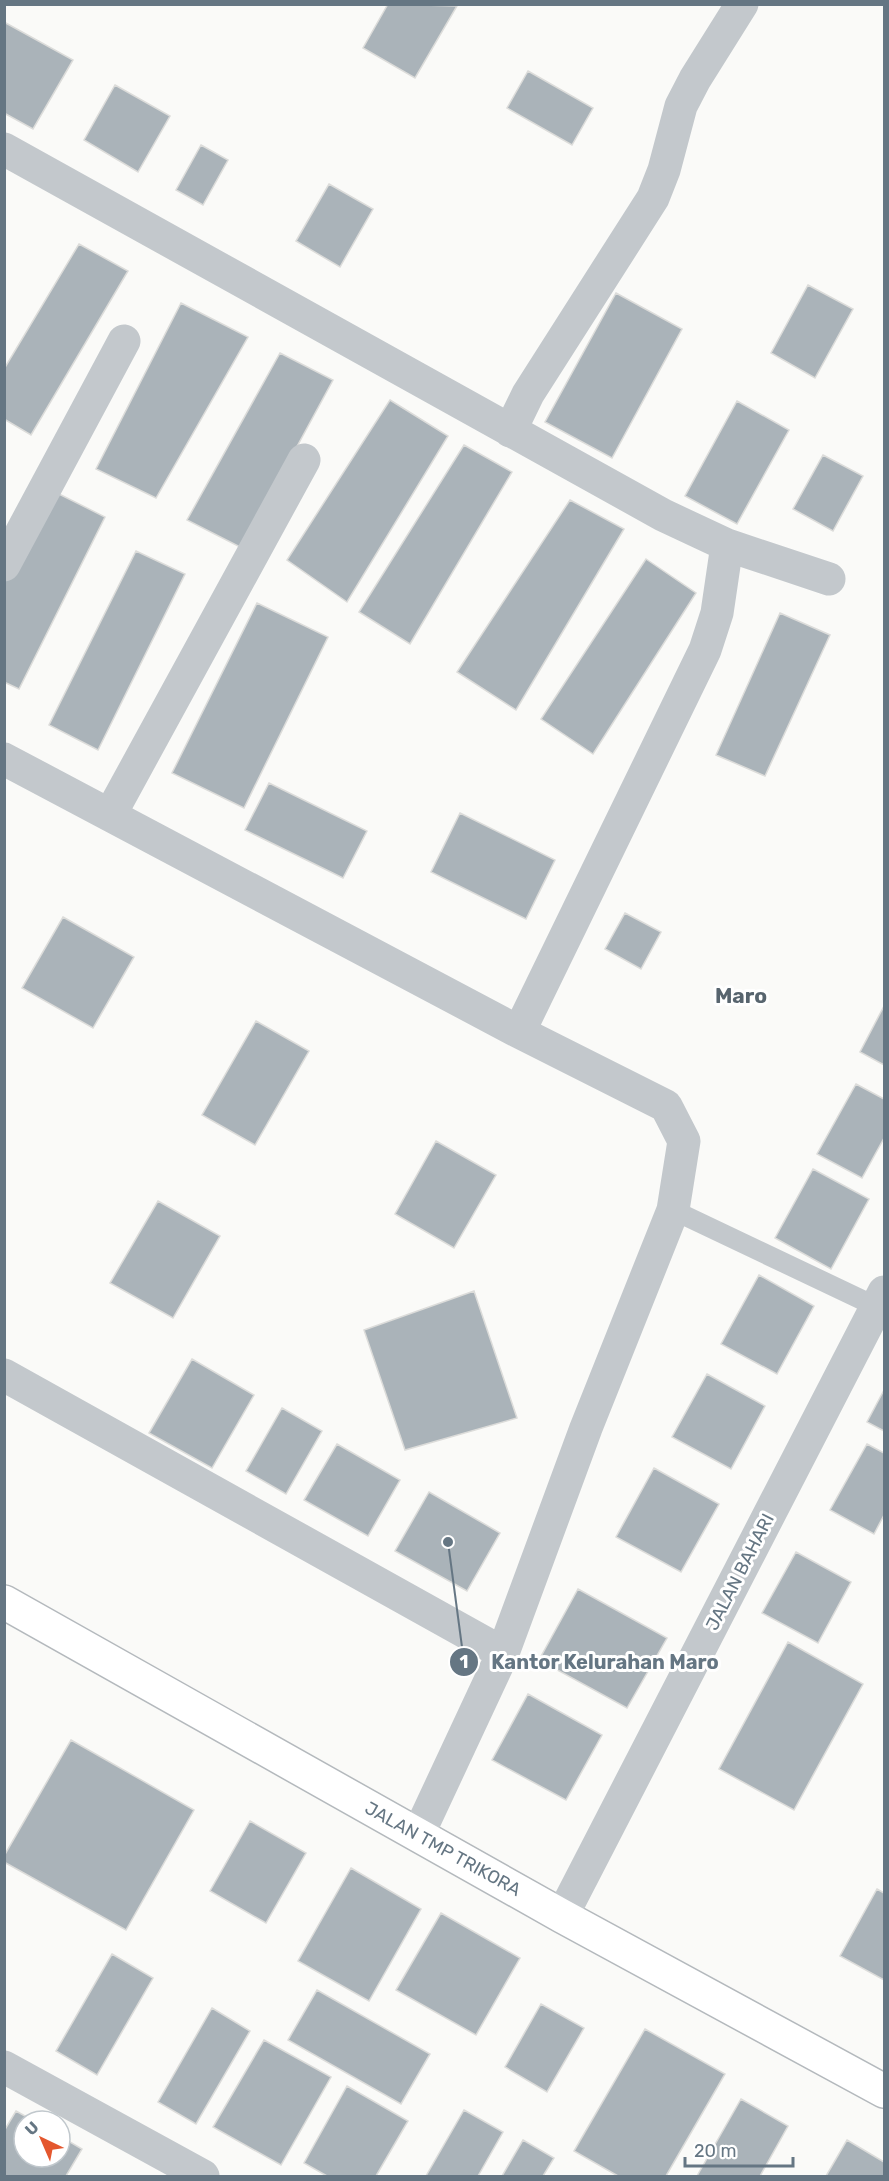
<svg xmlns="http://www.w3.org/2000/svg" width="889" height="2181" font-family="Rubik,sans-serif">
  <rect width="100%" height="100%" fill="#fafaf8"/>
  <!-- building -->
  <path fill="#aab3b9" stroke="#dcdcda" stroke-width="1.5" d="M388,4l69,2 -42,72 -52,-30z
    M4,22l69,38 -40,69 -29,-16z
    M528,71l65,37 -21,37 -65,-37z
    M115,85l55,31 -32,56 -54,-32z
    M201,145l27,15 -25,45 -27,-15z
    M329,184l44,25 -33,58 -44,-26z
    M79,244l49,27 -97,164 -27,-16v-50z
    M808,285l45,24 -38,69 -44,-25z
    M616,293l66,36 -70,129 -67,-36z
    M181,303l67,34 -92,161 -60,-29z
    M280,353l53,27 -91,168 -55,-28z
    M390,400l58,36 -101,166 -60,-42z
    M737,401l52,29 -52,94 -52,-28z
    M464,445l48,27 -102,172 -51,-32z
    M823,455l40,21 -30,55 -40,-22z
    M49,489l56,28 -86,172 -15,-7v-103z
    M570,500l54,29 -108,181 -59,-38z
    M136,551l49,23 -87,176 -49,-25z
    M646,559l50,34 -103,161 -52,-35z
    M257,603l71,34 -84,171 -72,-35z
    M780,613l50,22 -65,141 -49,-21z
    M269,783l98,48 -24,47 -98,-48z
    M460,813l95,47 -29,59 -95,-47z
    M625,913l36,19 -20,37 -36,-20z
    M63,917l71,40 -41,71 -71,-40z
    M884,1006v59l-24,-13z
    M256,1021l53,30 -54,94 -53,-30z
    M856,1084l28,15v39l-22,40 -45,-24z
    M436,1141l60,34 -42,73 -59,-34z
    M813,1169l56,30 -38,70 -56,-31z
    M158,1201l62,35 -47,82 -63,-35z
    M759,1275l55,31 -37,68 -56,-30z
    M474,1291l43,127 -112,32 -41,-120z
    M192,1359l62,36 -42,73 -63,-35z
    M707,1374l58,32 -34,63 -59,-32z
    M884,1390v41l-17,-9z
    M282,1408l40,23 -36,63 -40,-23z
    M337,1444l63,36 -32,56 -64,-36z
    M867,1444l17,9v62l-10,19 -44,-24z
    M654,1468l65,36 -38,68 -65,-35z
    M429,1492l71,41 -33,58 -72,-40z
    M796,1552l55,30 -33,61 -56,-30z
    M578,1589l89,49 -40,70 -88,-48z
    M788,1642l75,42 -69,126 -75,-41z
    M528,1694l74,41 -36,65 -74,-40z
    M71,1740l123,70 -68,120 -122,-68v-6z
    M250,1821l56,32 -40,70 -56,-32z
    M351,1868l70,41 -52,92 -71,-40z
    M877,1889l7,4v87l-44,-24z
    M441,1913l79,45 -44,77 -80,-45z
    M112,1954l41,24 -56,97 -41,-24z
    M317,1990l113,64 -29,50 -113,-64z
    M541,2004l43,24 -37,64 -42,-25z
    M212,2008l38,23 -54,93 -38,-22z
    M645,2029l80,45 -59,102h-48l-44,-25z
    M264,2040l67,37 -50,88 -68,-38z
    M347,2086l61,35 -32,55h-49l-23,-13z
    M741,2099l47,27 -28,50h-63z
    M464,2110l39,22 -25,44h-52z
    M16,2111l18,10h-10v36h36v-21l22,13 -16,27h-62v-45z
    M523,2140l31,18 -11,18h-41z
    M847,2140l37,22v14h-58z"/>
  <g fill="none" stroke-linecap="round" stroke-linejoin="round">
    <!-- trunk casing -->
    <g stroke="#b4b9bd" stroke-width="36">
      <path id="trunk" d="M4,1602l558,314 322,175"/>
    </g>
    <!-- service -->
    <path stroke="#c3c8cc" stroke-width="20" d="M673,1210l204,97"/>
    <!-- minor -->
    <path stroke="#c3c8cc" stroke-width="33" d="M4,149l659,366 64,30 -10,68 -12,37 -186,382
      M510,431l18,-37 125,-196 11,-28 17,-64 14,-27 47,-75
      M727,545l102,34
      M4,565l120,-224
      M4,759l515,273 147,74 18,35 -11,69 -87,218 -83,225 -85,182
      M110,815l194,-355
      M4,1375l499,278
      M562,1916l322,-624
      M4,2067l199,109"/>
    <!-- trunk -->
    <use href="#trunk" stroke="#fff" stroke-width="33"/>
  </g>
  <g text-anchor="middle" dominant-baseline="central" stroke-width="6" stroke-linejoin="round" paint-order="stroke">
    <!-- street labels -->
    <g font-size="18" fill="#657683" stroke="#fff">
      <text transform="translate(740 1572) rotate(-63)">JALAN BAHARI</text>
      <text transform="translate(443 1849) rotate(29)">JALAN TMP TRIKORA</text>
    </g>
    <!-- quarter labels -->
    <g font-size="21" font-weight="bold" fill="#57646e" stroke="#fff">
      <text x="741" y="995">Maro</text>
    </g>
  </g>
  <!-- callouts -->
  <path fill="none" stroke="#657683" stroke-width="2" d="M448 1542L464 1662"/>
  <g fill="#657683" stroke="#fff" stroke-width="2">
    <circle cx="448" cy="1542" r="6"/>
    <circle cx="464" cy="1662" r="15"/>
  </g>
  <g font-size="18" text-anchor="middle" font-weight="bold" fill="#fff">
    <text x="464" y="1668">1</text>
  </g>
  <g font-size="20" text-anchor="middle" font-weight="bold" fill="#657683" stroke="#fff" stroke-width="6" stroke-linejoin="round" paint-order="stroke">
    <text x="605" y="1669">Kantor Kelurahan Maro</text>
  </g>
  <!-- border -->
  <rect width="889" height="2181" fill="none" stroke="#657683" stroke-width="12"/>
  <!-- north arrow -->
  <g transform="translate(42 2139) rotate(316)"><circle r="28" fill="#ffffff" stroke="#c1c8cd" stroke-width="1.5"/>
  <path d="M0-4.5L10 22L0 15L-10 22Z" fill="#e4572e"/>
  <text y="-9" font-size="16" font-weight="bold" text-anchor="middle" fill="#657683">U</text>
  </g>
  <!-- scale -->
  <path d="M685 2157v9h108v-9" fill="none" stroke="#657683" stroke-width="3"/>
  <text x="694" y="2157" font-size="18" fill="#657683" stroke="#ffffff" stroke-width="4.5" paint-order="stroke">20 m</text>
</svg>
